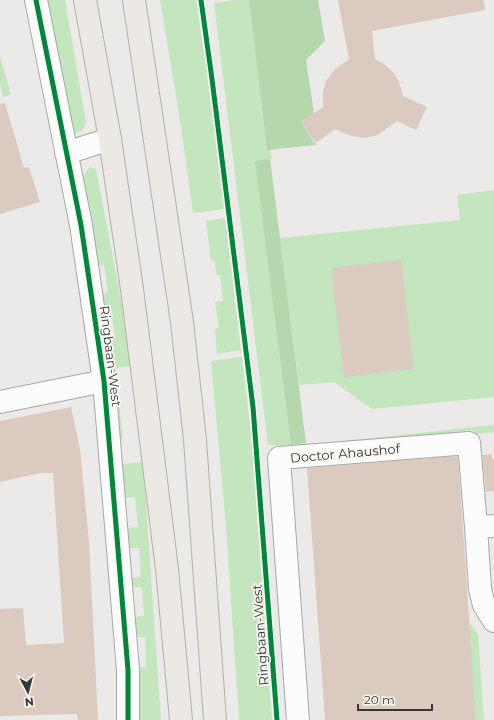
<svg xmlns="http://www.w3.org/2000/svg" width="494" height="720" font-family="Montserrat,sans-serif">
  <rect width="100%" height="100%" fill="#ebeae8"/>
  <!-- green -->
  <path fill="#c3e6be" d="M44,0h21l21,122 -3,8 -8,4h-1z
    M160,0h36l12,81 16,128 -31,4 -12,-86z
    M235,0h14l18,150h3l2,9 -16,3 35,283h-23l-54,-442z
    M0,56l11,38 -8,3 -3,-12z
    M91,167l5,2 25,130 10,67 -16,2 8,71h-4l-14,-101 10,-2 -4,-27 -10,2 -3,-17 10,-2 -4,-27 -10,2 -12,-89 6,-9z
    M494,190v207l-122,12 -38,-27 -35,3 -19,-147 180,-18 -3,-25z
    M225,218l16,132 -24,4 -2,-25 4,-1 -4,-26 8,-1 -3,-26h-4l-1,-15 -4,1 -5,-40z
    M242,357l9,77 21,286h-33l-13,-194 -15,-165z
    M494,425v7l-17,2 -4,-4 -167,18v-3z
    M143,462l18,258h-23l-2,-52 10,-1 -1,-30h-10l-1,-20 10,-1 -2,-29h-10l-1,-9 10,-1 -2,-29h-10l-1,-20 10,-1 -3,-30 -10,1 -3,-34z
    M469,622l9,12 6,86h-8z"/>
  <!-- forest -->
  <path fill="#b4d7ae" d="M249,0h69l7,41 -19,19 8,53 -13,9 15,23 -49,5z
    M270,159l36,284 -15,2 -36,-284z"/>
  <!-- building -->
  <path fill="#dbcabf" d="M338,0h146l1,10 -113,21 3,28 9,5 10,9 5,9 4,14 24,11 -11,23 -19,-9 -19,14 -13,3 -7,-1 -10,-2 -13,-6 -19,14 -15,-21 22,-15v-15l3,-11 8,-11 15,-11z
    M5,103l19,65 5,-1 11,35 -40,12v-110z
    M401,260l13,109 -70,8 -13,-109z
    M71,407l9,42 9,93 9,178h-20l-1,-6 -77,2v-107l23,-1 3,37 38,-2 -11,-170h-13l-40,9v-61z
    M492,454v5h2v32l-8,1 -4,-37z
    M458,456l18,264h-151l-18,-252z"/>
  <g fill="none" stroke-linecap="round" stroke-linejoin="round">
    <!-- minor casing -->
    <g stroke="#a8a7a6" stroke-width="24">
      <path id="minor" d="M36,0l45,225 23,156 24,289v50
        M66,153l44,-14
        M0,402l104,-21
        M494,526l-18,1 4,62 4,16 10,16
        M298,720l-19,-262 190,-15 7,84"/>
    </g>
    <!-- major casing -->
    <g stroke="#b2afa5" stroke-width="24">
      <path id="major" d="M85,0l25,139 22,150 35,280 14,151
        M134,0l48,322 13,118 20,280"/>
    </g>
    <!-- minor -->
    <use href="#minor" stroke="#fcfcfc" stroke-width="22"/>
    <!-- major -->
    <use href="#major" stroke="#ece9e4" stroke-width="22"/>
    <!-- cycleway casing -->
    <g stroke="#faf9f4" stroke-width="8">
      <path id="cycleway" d="M36,0l45,225 23,156 24,289v50
        M201,0l11,79 41,328 24,313"/>
    </g>
    <!-- cycleway -->
    <use href="#cycleway" stroke="#00873e" stroke-width="5"/>
  </g>
  <g text-anchor="middle" dominant-baseline="central" stroke-width="3.5" stroke-linejoin="round" paint-order="stroke">
    <!-- street labels -->
    <g font-size="13" fill="#373735" stroke="#faf9f4">
      <text transform="translate(111 356) rotate(83)">Ringbaan-West</text>
      <text transform="translate(345 453) rotate(-5)">Doctor Ahaushof</text>
      <text transform="translate(260 635) rotate(-94)">Ringbaan-West</text>
    </g>
  </g>
  <!-- north arrow -->
  <g transform="translate(28 692) rotate(173)" stroke="#faf9f4" stroke-width="3" paint-order="stroke">
  <path d="M0-3L7 15L0 10L-7 15Z" fill="#373735"/>
  <text y="-6" font-size="11" font-weight="bold" text-anchor="middle" fill="#373735">N</text>
  </g>
  <!-- scale -->
  <path d="M358 704v6h74v-6" fill="none" stroke="#373735" stroke-width="2"/>
  <text x="364" y="704" font-size="12" fill="#373735" stroke="#faf9f4" stroke-width="3" paint-order="stroke">20 m</text>
</svg>
